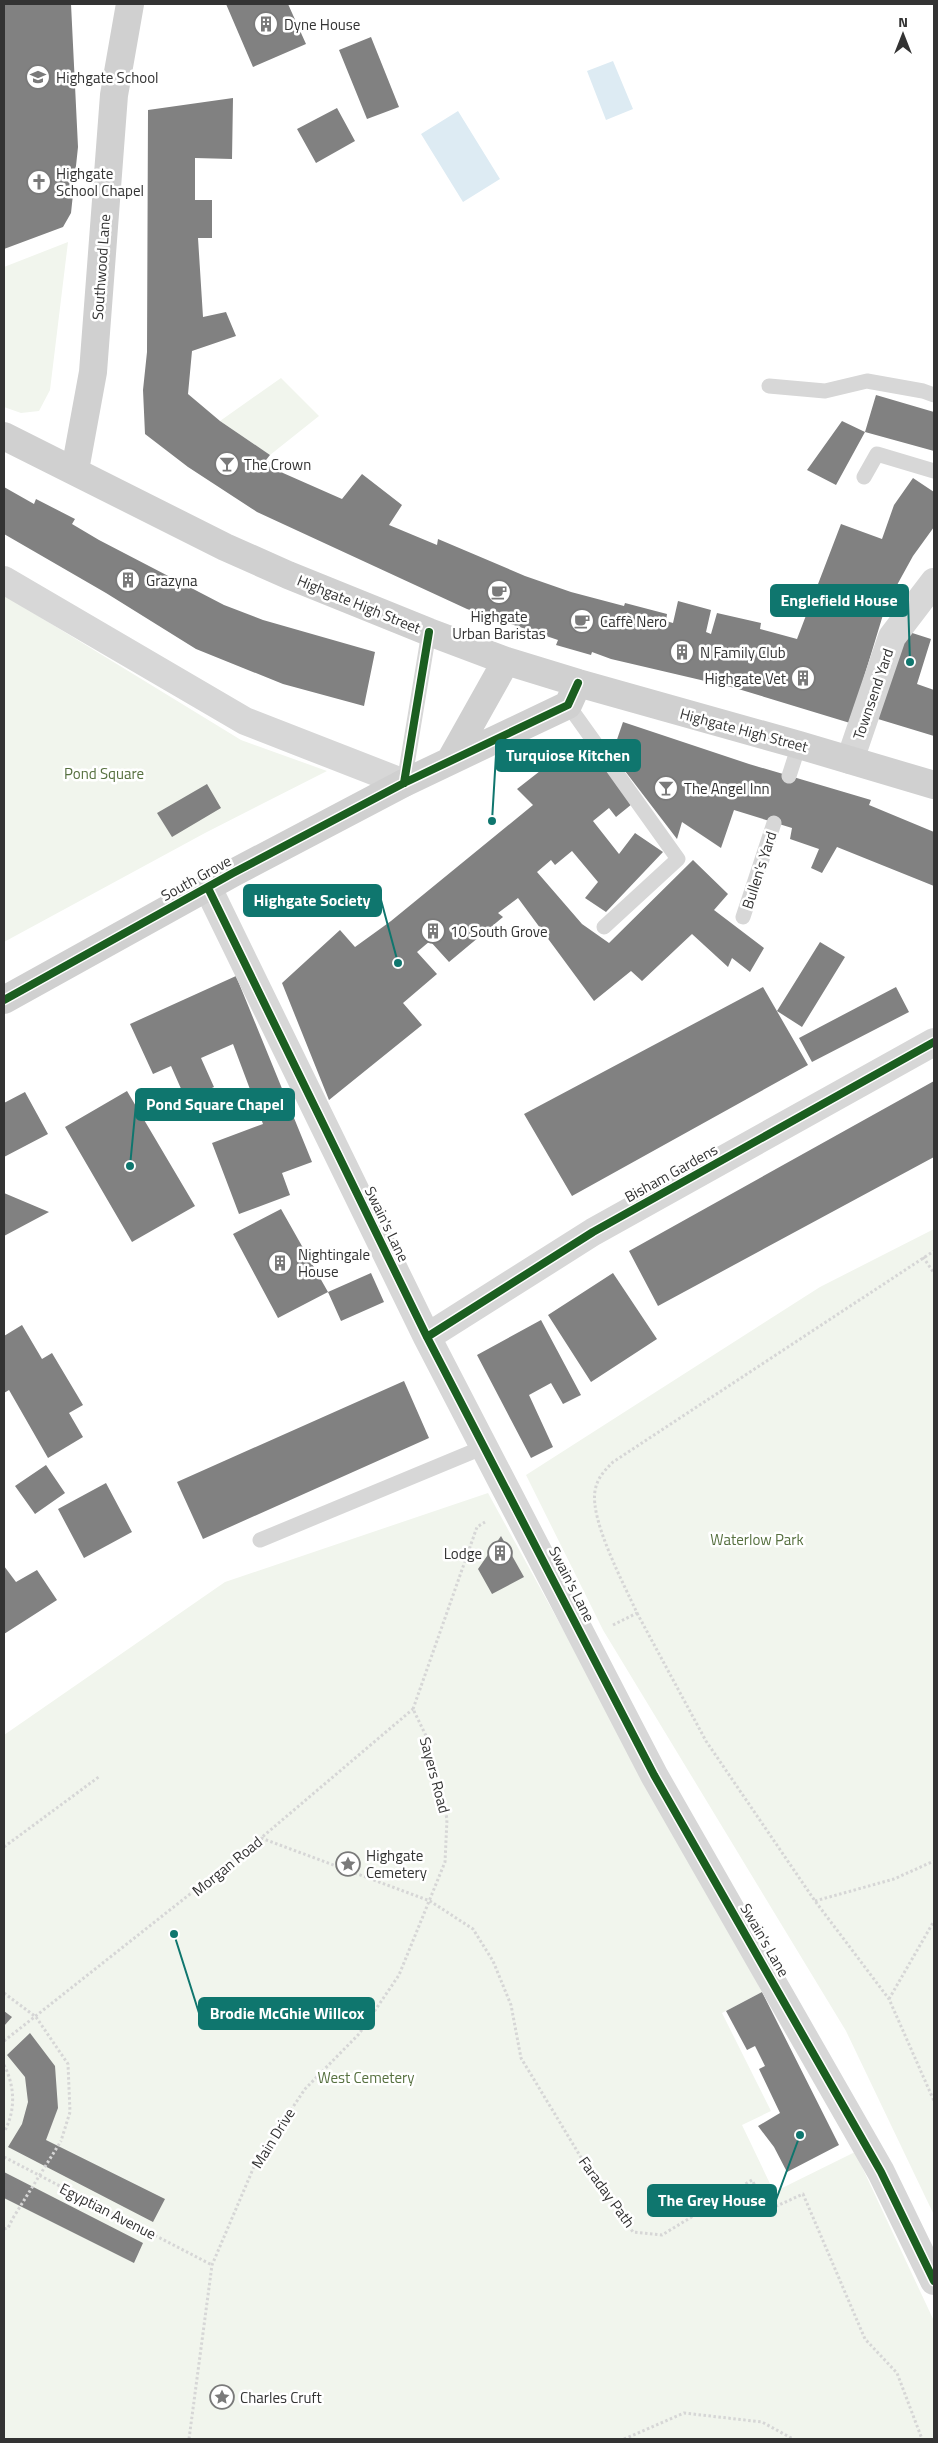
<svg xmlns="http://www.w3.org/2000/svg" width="938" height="2443" font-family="'Titillium Web',sans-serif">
  <rect width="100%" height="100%" fill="#fff"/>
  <!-- green -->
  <path fill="#f1f5ed" d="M68,242l-18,148 -11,21 -18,2 -17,-6v-140z
    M281,378l38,38 -49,39 -50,-34z
    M4,595l237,145 86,31 -122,62 -201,109z
    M934,1229v986l-88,-184 -243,-401 -77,-155 294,-188z
    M488,1493l274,499 -40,21 49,98 -29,14 32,67 81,-40 79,169v118h-930v-704l221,-153z"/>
  <!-- water -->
  <path fill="#ddebf3" d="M613,61l20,48 -27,11 -19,-49z
    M458,111l42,68 -37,23 -42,-68z"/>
  <!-- building -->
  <path fill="#818181" d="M4,4h67l7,143 -7,66 -8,14 -59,22z
    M226,4h62l18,40 -53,23z
    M371,37l28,70 -32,12 -28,-69z
    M233,98l-1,61 -37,-1v42h17v38h-14l5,79 23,-5 10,24 -44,15 -4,43 32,27 50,34 -4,5 17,13 59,26 20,-25 40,31 -13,20 48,20 1,-6 87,37 46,16 53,14 1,-3 42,11 -1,7 7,2 5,-22 33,9 -5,22 5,2 6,-21 44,10 -1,6 37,10 44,-115 41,15 12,-34 19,-27 21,14v35l-21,29 -27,49 -36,118 -115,-35 -124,-29 -19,-7 -1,3 -35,-10 2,-5 -91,-31 -210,-97 -69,-45 -43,-33 -2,-44 4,-38 1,-242z
    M337,108l18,33 -39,22 -19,-34z
    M876,395l58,17v39l-69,-19z
    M842,421l23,11 -29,53 -29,-15z
    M4,487l30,17 2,-5 39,20 -3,5 27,16 125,65 39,15 112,32 -11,54 -81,-22 -87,-35 -90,-56 -102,-59z
    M906,631l25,8 -14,45 17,6v46l-56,-17z
    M623,722l126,42 122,36 -2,5 65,27v54l-97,-39 -15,26 -11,-5 8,-19 -29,-10 2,-11 -58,-18 -13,38 -39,-26 -5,17 -65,-85z
    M589,746l43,58 -16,13 -7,-9 -16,13 26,33 16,-21 28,19 -57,60 -21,-14 13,-16 -26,-31 -17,14 -4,-5 -14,12 45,52 27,19 84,-83 35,34 -14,16 50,38 -14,24 -18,-14 -4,9 -36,-33 -50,47 -11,-10 -37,30 -76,-103 -20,15 5,4 -54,45 -19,-21 -13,11 20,22 -34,29 19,22 -93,75 -47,-117 58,-53 15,17 36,-26 142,-116 -16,-16 32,-25z
    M207,784l14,24 -49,29 -15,-24z
    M820,942l25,15 -43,70 -25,-16z
    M236,976l76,186 -30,11 8,22 -51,19 -27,-71 51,-19 -30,-80 -32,14 13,29 -28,13 -15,-34 -18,8 -23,-50z
    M763,987l45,78 -236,131 -48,-82z
    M896,987l13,25 -97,50 -13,-24z
    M934,1081v76l-276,149 -29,-55z
    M127,1091l68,115 -63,36 -67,-115z
    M25,1092l23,42 -44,23v-54z
    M4,1193l45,19 -45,24z
    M281,1209l47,83 -50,26 -45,-84z
    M371,1273l13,29 -43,19 -13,-29z
    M613,1273l44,66 -66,43 -43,-67z
    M541,1320l40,75 -18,9 -12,-21 -22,12 24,52 -22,11 -54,-103z
    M22,1325l20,34 10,-6 31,52 -14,8 14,24 -35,21 -39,-68 -5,3v-57z
    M404,1381l25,57 -226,101 -26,-57z
    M46,1465l19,28 -30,21 -20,-28z
    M106,1483l26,49 -48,26 -26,-49z
    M501,1536l23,41 -32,17 -14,-25z
    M4,1566l12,16 21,-12 20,30 -53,34z
    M762,1992l77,153 -52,27 -13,-25 -16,-21 22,-13 -21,-44 6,-3 -10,-20 -8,4 -21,-39z
    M4,2011l8,6 -8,9z
    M30,2033l25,33 3,42 -12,32 119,59 -12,23 -145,-75 14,-23 6,-22 -3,-25 -18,-22z
    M4,2172l139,71 -9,20 -130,-65z"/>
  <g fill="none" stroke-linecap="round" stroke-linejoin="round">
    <!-- path -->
    <path stroke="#d6d6d6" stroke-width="3" stroke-dasharray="2.5 2.5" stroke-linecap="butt" d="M923,1257l11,16
      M637,1613l69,128 109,160 74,98 45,102
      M613,1625l24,-12c-13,-29 -47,-92 -42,-122 2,-13 10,-21 18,-29l321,-211
      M413,1709l64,-182 8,-5
      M261,1838l169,63 43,28 20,32 18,44 10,53 67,111 45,63 29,3 90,-55 16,30 35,-16 62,145 32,34 25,66
      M4,1847l96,-71
      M815,1901l79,-22 40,-18
      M4,1993l32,24 32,47 2,48 -9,29
      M889,1999l45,-78
      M4,2041l257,-203 152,-129
      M4,2065c11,21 12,46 0,67
      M4,2157l208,108
      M4,2229l4,-1 5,-10
      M189,2439l23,-174 44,-103 49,-73 54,-55 40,-59 46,-113 2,-43 -18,-77 -16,-33
      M624,2439l60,-26 78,9 31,17"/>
    <!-- lane -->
    <path stroke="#d7d7d7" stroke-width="15" d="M769,386l56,5 42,-10 56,10 11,4
      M864,477l13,-23 57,17
      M568,705l110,154 -74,68
      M789,776l10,-31
      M404,783l25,-151
      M743,917l31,-94
      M260,1540l224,-93"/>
    <!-- street -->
    <path stroke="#d7d7d7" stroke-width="28" d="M4,580l241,141 159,62
      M850,760l42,-123 42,-55
      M208,888l219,449 227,438 227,397 53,109
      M427,1337l166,-105 341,-190"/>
    <!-- secondary -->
    <path stroke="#d0d0d0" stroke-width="28" d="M4,436l221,111 63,28 141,57 77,29 72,22 221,62 135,40
      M75,470l18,-98 21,-277 16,-91
      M451,759l55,-98
      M4,1000l229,-127 171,-90 164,-78 10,-22"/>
    <!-- path-bridge -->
    <path stroke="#d6d6d6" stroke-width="3" stroke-dasharray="2.5 2.5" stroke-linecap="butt" d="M13,2218l48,-77"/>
    <!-- cycleway casing -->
    <g stroke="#fff" stroke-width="11">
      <path id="cycleway" d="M404,783l25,-151
        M208,888l219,449 227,438 227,397 53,109
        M4,1000l229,-127 171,-90 164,-78 10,-22
        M427,1337l166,-105 341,-190"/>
    </g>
    <!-- cycleway -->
    <use href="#cycleway" stroke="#1b5e20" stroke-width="8"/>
  </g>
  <!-- icons -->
  <defs>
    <g id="building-ring" transform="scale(1.25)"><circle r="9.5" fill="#fff" stroke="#7a7a7a" stroke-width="1.5"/><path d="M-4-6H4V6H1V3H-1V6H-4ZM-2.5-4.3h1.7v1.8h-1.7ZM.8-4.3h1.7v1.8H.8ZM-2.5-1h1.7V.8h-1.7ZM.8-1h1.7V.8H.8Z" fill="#7a7a7a"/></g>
    <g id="school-ring" transform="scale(1.25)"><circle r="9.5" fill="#fff" stroke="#7a7a7a" stroke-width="1.5"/><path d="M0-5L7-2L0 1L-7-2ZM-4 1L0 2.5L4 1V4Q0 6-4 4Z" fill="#7a7a7a"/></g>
    <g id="church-ring" transform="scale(1.25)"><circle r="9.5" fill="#fff" stroke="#7a7a7a" stroke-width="1.5"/><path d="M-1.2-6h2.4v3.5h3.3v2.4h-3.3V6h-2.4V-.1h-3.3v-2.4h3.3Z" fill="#7a7a7a"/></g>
    <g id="bar-ring" transform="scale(1.25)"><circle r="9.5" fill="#fff" stroke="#7a7a7a" stroke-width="1.5"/><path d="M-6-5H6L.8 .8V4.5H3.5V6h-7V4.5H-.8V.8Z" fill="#7a7a7a"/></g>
    <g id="cafe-ring" transform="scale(1.25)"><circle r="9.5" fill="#fff" stroke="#7a7a7a" stroke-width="1.5"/><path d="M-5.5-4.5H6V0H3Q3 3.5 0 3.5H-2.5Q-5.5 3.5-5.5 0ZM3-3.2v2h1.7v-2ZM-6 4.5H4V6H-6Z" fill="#7a7a7a"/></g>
    <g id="sight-ring" transform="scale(1.25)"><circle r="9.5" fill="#fff" stroke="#7a7a7a" stroke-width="1.5"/><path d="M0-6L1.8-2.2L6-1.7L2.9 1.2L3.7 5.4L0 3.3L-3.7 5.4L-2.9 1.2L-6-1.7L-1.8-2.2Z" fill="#7a7a7a"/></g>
  </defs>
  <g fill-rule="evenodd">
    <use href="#building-ring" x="266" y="24"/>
    <use href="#school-ring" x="38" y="77"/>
    <use href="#church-ring" x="39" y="182"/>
    <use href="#bar-ring" x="227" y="464"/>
    <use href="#building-ring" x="128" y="580"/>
    <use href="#cafe-ring" x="499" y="592"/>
    <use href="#cafe-ring" x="582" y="621"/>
    <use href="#building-ring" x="682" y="652"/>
    <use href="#building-ring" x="803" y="678"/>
    <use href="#bar-ring" x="666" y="788"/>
    <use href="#building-ring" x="433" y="931"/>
    <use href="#building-ring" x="280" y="1263"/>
    <use href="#building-ring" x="500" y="1553"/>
    <use href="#sight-ring" x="348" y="1864"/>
    <use href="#sight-ring" x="222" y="2397"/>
  </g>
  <g text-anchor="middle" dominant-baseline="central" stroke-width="5" stroke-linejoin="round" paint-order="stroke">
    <!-- poi labels -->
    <g font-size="15" fill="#333" stroke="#fff" text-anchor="start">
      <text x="284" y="24">Dyne House</text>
      <text x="56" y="77">Highgate School</text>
      <text x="56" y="173">Highgate<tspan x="56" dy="17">School Chapel</tspan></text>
      <text x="244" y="464">The Crown</text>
      <text x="146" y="580">Grazyna</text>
      <text x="499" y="616" text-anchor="middle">Highgate<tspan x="499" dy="17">Urban Baristas</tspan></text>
      <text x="600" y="621">Caffè Nero</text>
      <text x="700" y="652">N Family Club</text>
      <text x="786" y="678" text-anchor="end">Highgate Vet</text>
      <text x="684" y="788">The Angel Inn</text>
      <text x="450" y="931">10 South Grove</text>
      <text x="298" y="1254">Nightingale<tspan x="298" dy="17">House</tspan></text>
      <text x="482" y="1553" text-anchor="end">Lodge</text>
      <text x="366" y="1855">Highgate<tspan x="366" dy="17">Cemetery</tspan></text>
      <text x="240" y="2397">Charles Cruft</text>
    </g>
    <!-- street labels -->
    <g font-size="15" fill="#333" stroke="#fff">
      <text transform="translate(101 267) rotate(-86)">Southwood Lane</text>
      <text transform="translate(359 604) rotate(22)">Highgate High Street</text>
      <text transform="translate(873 694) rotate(-71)">Townsend Yard</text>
      <text transform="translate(744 730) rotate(15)">Highgate High Street</text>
      <text transform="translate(759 870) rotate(-72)">Bullen's Yard</text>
      <text transform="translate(196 878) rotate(-29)">South Grove</text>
      <text transform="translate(671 1173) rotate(-29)">Bisham Gardens</text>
      <text transform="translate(387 1224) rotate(64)">Swain's Lane</text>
      <text transform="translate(572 1584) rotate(63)">Swain's Lane</text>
      <text transform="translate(435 1775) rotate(75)">Sayers Road</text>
      <text transform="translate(227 1866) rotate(-39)">Morgan Road</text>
      <text transform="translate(765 1940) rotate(60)">Swain's Lane</text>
      <text transform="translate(273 2138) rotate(-58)">Main Drive</text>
      <text transform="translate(607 2192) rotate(54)">Faraday Path</text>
      <text transform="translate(108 2211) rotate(27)">Egyptian Avenue</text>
    </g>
    <!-- park labels -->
    <g font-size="15" fill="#56703f" stroke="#fff">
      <text x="104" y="773">Pond Square</text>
      <text x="757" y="1539">Waterlow Park</text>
      <text x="366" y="2077">West Cemetery</text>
    </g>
  </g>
  <!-- callouts -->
  <path fill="none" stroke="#0f766e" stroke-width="2" d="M910 662L908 600M492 821L496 755M398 963L381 900M130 1166L136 1104M174 1934L199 2013M800 2135L776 2200"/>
  <g fill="#0f766e" stroke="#fff" stroke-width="2">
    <circle cx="910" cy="662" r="5"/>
    <circle cx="492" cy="821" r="5"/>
    <circle cx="398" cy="963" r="5"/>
    <circle cx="130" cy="1166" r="5"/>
    <circle cx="174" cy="1934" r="5"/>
    <circle cx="800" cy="2135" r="5"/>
  </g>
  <g fill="#0f766e" stroke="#0f766e" stroke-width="2">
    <rect x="771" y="585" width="137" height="31" rx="5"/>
    <rect x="496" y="740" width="144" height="31" rx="5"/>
    <rect x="244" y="885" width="137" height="31" rx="5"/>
    <rect x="136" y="1089" width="158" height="31" rx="5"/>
    <rect x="199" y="1998" width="175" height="31" rx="5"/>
    <rect x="648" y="2185" width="128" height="31" rx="5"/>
  </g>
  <g font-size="16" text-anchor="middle" font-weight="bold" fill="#fff">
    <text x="839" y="606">Englefield House</text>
    <text x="568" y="761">Turquiose Kitchen</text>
    <text x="312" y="906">Highgate Society</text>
    <text x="215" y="1110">Pond Square Chapel</text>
    <text x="287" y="2019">Brodie McGhie Willcox</text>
    <text x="712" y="2206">The Grey House</text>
  </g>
  <!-- border -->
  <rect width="938" height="2443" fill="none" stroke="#333333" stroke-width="10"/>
  <!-- north arrow -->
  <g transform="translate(903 35)" stroke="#ffffff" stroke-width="4" paint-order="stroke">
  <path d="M0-4L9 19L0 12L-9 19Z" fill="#333333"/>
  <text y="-8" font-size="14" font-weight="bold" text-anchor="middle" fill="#333333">N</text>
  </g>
</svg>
